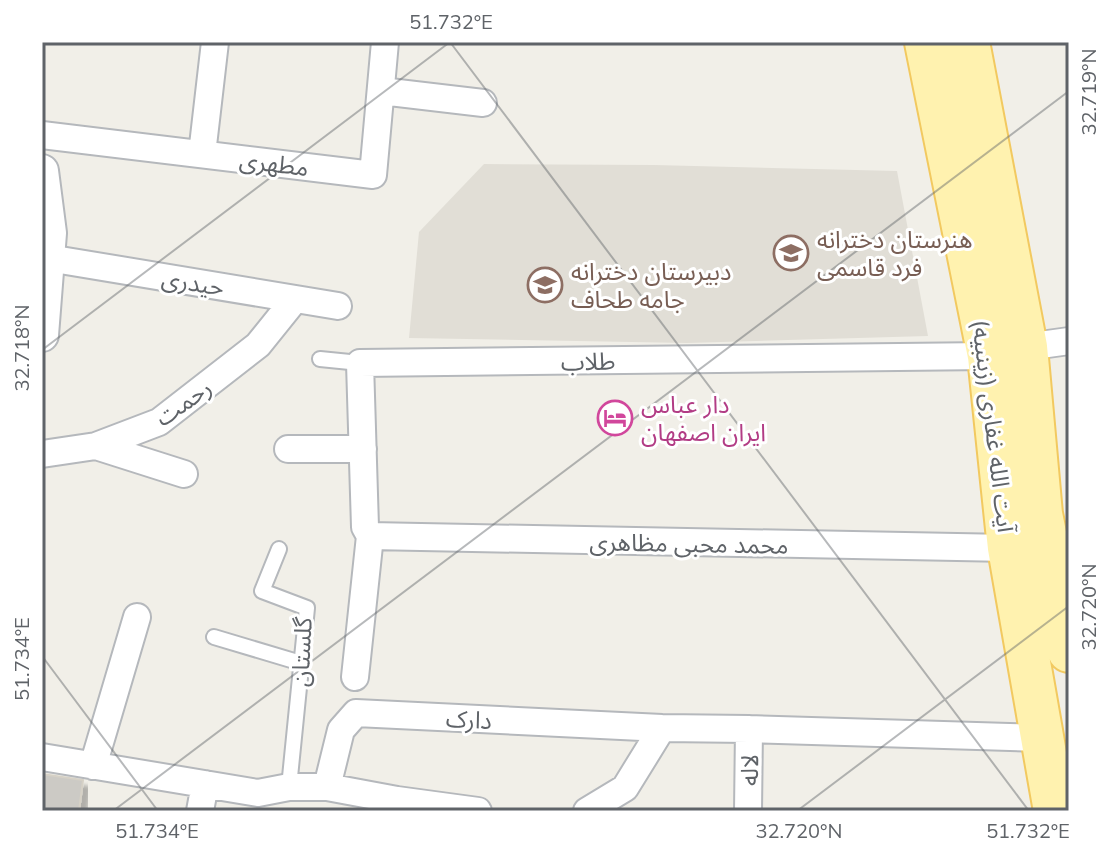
<svg xmlns="http://www.w3.org/2000/svg" width="1111" height="853" font-family="Mulish,'Noto Sans Arabic',sans-serif">
  <defs>
    <filter id="shadow"><feDropShadow dx="7" dy="7" stdDeviation="2" flood-color="#0004"/></filter>
  </defs>
  <rect width="100%" height="100%" fill="#f1efe8"/>
  <!-- education -->
  <path fill="#e1ded6" d="M484,164l170,1 243,6 31,165 -241,7 -278,-5 10,-106z"/>
  <!-- building -->
  <path fill="#cccac5" stroke="#d6d1c6" stroke-width="2" filter="url(#shadow)" d="M42,774l41,6 -4,31h-37z"/>
  <g fill="none" stroke-linecap="round" stroke-linejoin="round">
    <!-- service casing -->
    <g stroke="#b5b8bc" stroke-width="18">
      <path id="service" d="M320,359l40,4
        M279,549l-17,42 45,17 -18,179
        M214,637l87,26"/>
    </g>
    <!-- minor casing -->
    <g stroke="#b5b8bc" stroke-width="30">
      <path id="minor" d="M381,91l102,12
        M42,135l331,40 12,-133
        M202,154l13,-112
        M48,258l290,48
        M1026,347l43,-6
        M96,446l88,28
        M288,449h75
        M42,454l54,-8 63,-24 99,-77 37,-46
        M370,536l-5,-9 -5,-164 629,-7
        M370,536l639,12
        M355,677l15,-141
        M42,757l216,36 31,-6h38l70,13 81,11
        M93,766l44,-149
        M327,787l14,-57 15,-17 306,15 87,1 293,9
        M200,811l5,-27
        M587,811l38,-23 37,-60
        M748,811l1,-82"/>
    </g>
    <!-- tertiary casing -->
    <g stroke="#b5b8bc" stroke-width="36">
      <path id="tertiary" d="M42,171l8,62 -8,102"/>
    </g>
    <!-- primary casing -->
    <g stroke="#f2c960" stroke-width="46">
      <path id="primary" d="M926,42l63,314 20,192 46,263
        M968,42l58,305 15,167 28,137"/>
    </g>
    <!-- service -->
    <use href="#service" stroke="#fff" stroke-width="14"/>
    <!-- minor -->
    <use href="#minor" stroke="#fff" stroke-width="26"/>
    <!-- tertiary -->
    <use href="#tertiary" stroke="#fff" stroke-width="32"/>
    <!-- primary -->
    <use href="#primary" stroke="#fff2af" stroke-width="42"/>
  </g>
  <!-- ticks -->
  <path fill="none" stroke="#5f6368" stroke-width="2" stroke-opacity="0.45" d="M450,42l579,769M42,350l408,-308M42,656l116,155M113,811l956,-720M797,811l272,-205"/>
  <!-- icons -->
  <defs>
    <g id="school-ring" transform="scale(1.8)"><circle r="9.5" fill="#fff" stroke="#8d6e63" stroke-width="1.5"/><path d="M0-5L7-2L0 1L-7-2ZM-4 1L0 2.5L4 1V4Q0 6-4 4Z" fill="#8d6e63"/></g>
    <g id="hotel-ring" transform="scale(1.8)"><circle r="9.5" fill="#fff" stroke="#d1479c" stroke-width="1.5"/><path d="M-6-4.5h1.5V1H6V5H4.5V3h-9V5H-6ZM-4 0a1.8 1.8 0 1 1 3.6 0ZM.5 0V-2.5h3Q6-2.5 6 0Z" fill="#d1479c"/></g>
  </defs>
  <g fill-rule="evenodd">
    <use href="#school-ring" x="791" y="253"/>
    <use href="#school-ring" x="545" y="285"/>
    <use href="#hotel-ring" x="615" y="418"/>
  </g>
  <g text-anchor="middle" dominant-baseline="central" stroke-width="6" stroke-linejoin="round" paint-order="stroke">
    <!-- street labels -->
    <g font-size="24" fill="#5f6368" stroke="#fff">
      <text transform="translate(274 163) rotate(7)">مطهری</text>
      <text transform="translate(193 282) rotate(9)">حیدری</text>
      <text transform="translate(588 361) rotate(-1)">طلاب</text>
      <text transform="translate(183 402) rotate(-35)">رحمت</text>
      <text transform="translate(994 426) rotate(83)">آیت الله غفاری (زینبیه)</text>
      <text transform="translate(689 543) rotate(1)">محمد محبی مظاهری</text>
      <text transform="translate(301 652) rotate(-87)">گلستان</text>
      <text transform="translate(469 719) rotate(3)">دارک</text>
      <text transform="translate(749 770) rotate(-89)">لاله</text>
    </g>
    <!-- education labels -->
    <g font-size="24" fill="#785e54" stroke="#fff" text-anchor="start">
      <text x="817" y="239">هنرستان دخترانه<tspan x="817" dy="28">فرد قاسمی</tspan></text>
      <text x="571" y="271">دبیرستان دخترانه<tspan x="571" dy="28">جامه طحاف</tspan></text>
    </g>
    <!-- hotel labels -->
    <g font-size="24" fill="#b23c85" stroke="#fff" text-anchor="start">
      <text x="641" y="404">دار عباس<tspan x="641" dy="28">ایران اصفهان</tspan></text>
    </g>
  </g>
  <!-- border -->
  <rect width="1111" height="853" fill="none" stroke="#ffffff" stroke-width="88"/>
  <rect x="44" y="44" width="1023" height="765" fill="none" stroke="#5f6368" stroke-width="3"/>
  <g font-size="20" text-anchor="middle" fill="#5f6368">
    <text x="451" y="29">51.732°E</text>
    <text transform="translate(1089 92) rotate(-90)" y="7">32.719°N</text>
    <text transform="translate(22 348) rotate(-90)" y="7">32.718°N</text>
    <text transform="translate(1089 607) rotate(-90)" y="7">32.720°N</text>
    <text transform="translate(22 659) rotate(-90)" y="7">51.734°E</text>
    <text x="157" y="838">51.734°E</text>
    <text x="799" y="838">32.720°N</text>
    <text x="1028" y="838">51.732°E</text>
  </g>
</svg>
